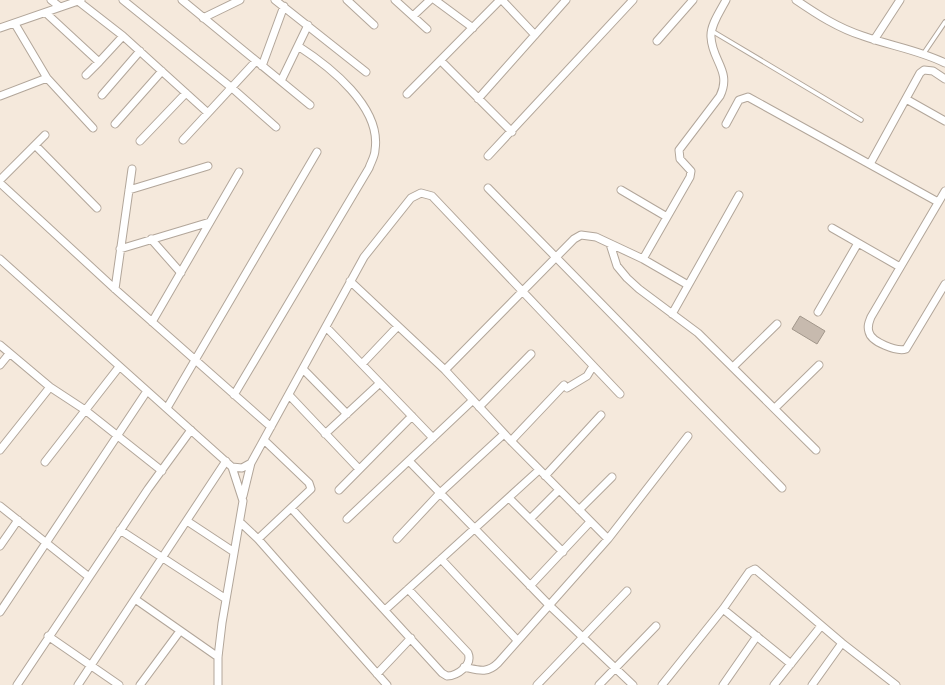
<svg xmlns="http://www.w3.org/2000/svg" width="945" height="685" font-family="'DejaVu Sans',sans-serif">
  <rect width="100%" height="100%" fill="#f5e9dc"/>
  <!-- building -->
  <path fill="#c7baae" stroke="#a2978b" d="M800,316l25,15 -8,13 -25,-15z"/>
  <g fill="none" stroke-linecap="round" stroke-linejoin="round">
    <!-- service casing -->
    <g stroke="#b2a69a" stroke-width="5.5">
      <path id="service" d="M712,31l149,89
        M924,53l21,-31"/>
    </g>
    <!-- minor casing -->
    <g stroke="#b2a69a" stroke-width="9">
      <path id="minor" d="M51,0l9,7
        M123,0l109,88 44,39
        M182,0l128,105
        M275,0l91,72
        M347,0l27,25
        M395,0l32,29
        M435,0l38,28
        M502,0l33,35
        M796,0c22,15 42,28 67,36 28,10 56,14 82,27
        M78,1l45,35 85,77
        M46,13l53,49 24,-26
        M413,16l17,-16
        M203,18l37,-18
        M15,24l32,54 46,50
        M0,28l81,-28
        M874,40l26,-40
        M657,41l36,-41
        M441,61l71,71
        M262,66l22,-60
        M86,75l13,-13
        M281,81l27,-56
        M407,94l93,-94
        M102,95l38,-44
        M0,96l47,-18
        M478,99l88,-99
        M906,99l39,22
        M115,124l47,-53
        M726,124l13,-24 9,-3 190,105
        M183,140l73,-79
        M140,141l46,-48
        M35,145l62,63
        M488,156l145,-156
        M870,164l50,-91 4,-3 9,1 12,8
        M0,180l45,-45
        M0,183l115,106 156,138
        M488,188l294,300
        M129,190l79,-24
        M621,190l46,27
        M945,191l-74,126c-2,5 -4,9 -2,15 2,10 28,20 37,17l39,-65
        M832,228l68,39
        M151,239l30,34
        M610,244l7,22 10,12 12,11 59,44 118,117
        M120,249l90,-27
        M0,259l232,208 11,34 -21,122 -4,34v28
        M643,259l47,-82 1,-6 -11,-12 -1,-9 41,-54c12,-25 -8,-35 -9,-59 -1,-12 10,-27 15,-37
        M350,281l95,89 66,71 97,98
        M115,289l17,-120
        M818,312l40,-69
        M672,314l67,-119
        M152,322l87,-150
        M326,327l107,111
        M0,345l50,42 35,23 77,61
        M362,364l36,-38
        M0,365l9,-11
        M733,367l44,-43
        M303,369l44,45
        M445,370l129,-131 7,-4 15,2 47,22 45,26
        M567,388l20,-12 6,-10
        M234,395l135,-227c2,-6 6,-12 6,-18 7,-43 -46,-84 -77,-104
        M289,395l70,74
        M479,407l52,-53
        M167,408l150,-256
        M775,408l44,-43
        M325,434l55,-51
        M511,441l53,-56
        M0,450l50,-63
        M409,461l140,144 84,80
        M45,462l74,-95
        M232,467l10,1 9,-5 113,-206 47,-59 10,-5 11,3 188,198
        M545,476l56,-61
        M339,490l73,-74
        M243,496l8,-33
        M509,498l54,54
        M0,506l89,71
        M291,508l151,165 5,3c10,0 26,-11 21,-23l-60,-64
        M579,510l33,-33
        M347,519l126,-119
        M530,519l29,-29
        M187,521l47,31
        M240,522l18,17 129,146
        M120,530l106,69
        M258,539l53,-50 -2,-6 -45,-43
        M397,539l43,-46 64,-59
        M0,546l18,-26
        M441,559l76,81
        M530,586l60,-64
        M135,599l83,58
        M723,609l68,55
        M385,610l154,-140
        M0,612l147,-221
        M48,636l71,49
        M464,667c14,3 23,7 34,-4l110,-124 80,-103
        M377,674l34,-36
        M17,685l131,-196 43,-59
        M78,685l148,-224
        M140,685l40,-54
        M537,685l90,-94
        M599,685l57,-59
        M662,685l61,-76 26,-37 6,-3 87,74 54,42
        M723,685l34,-49
        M774,685l47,-59
        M812,685l30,-42"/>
    </g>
    <!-- service -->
    <use href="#service" stroke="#fff" stroke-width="3.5"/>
    <!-- minor -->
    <use href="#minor" stroke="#fff" stroke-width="7"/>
  </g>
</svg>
